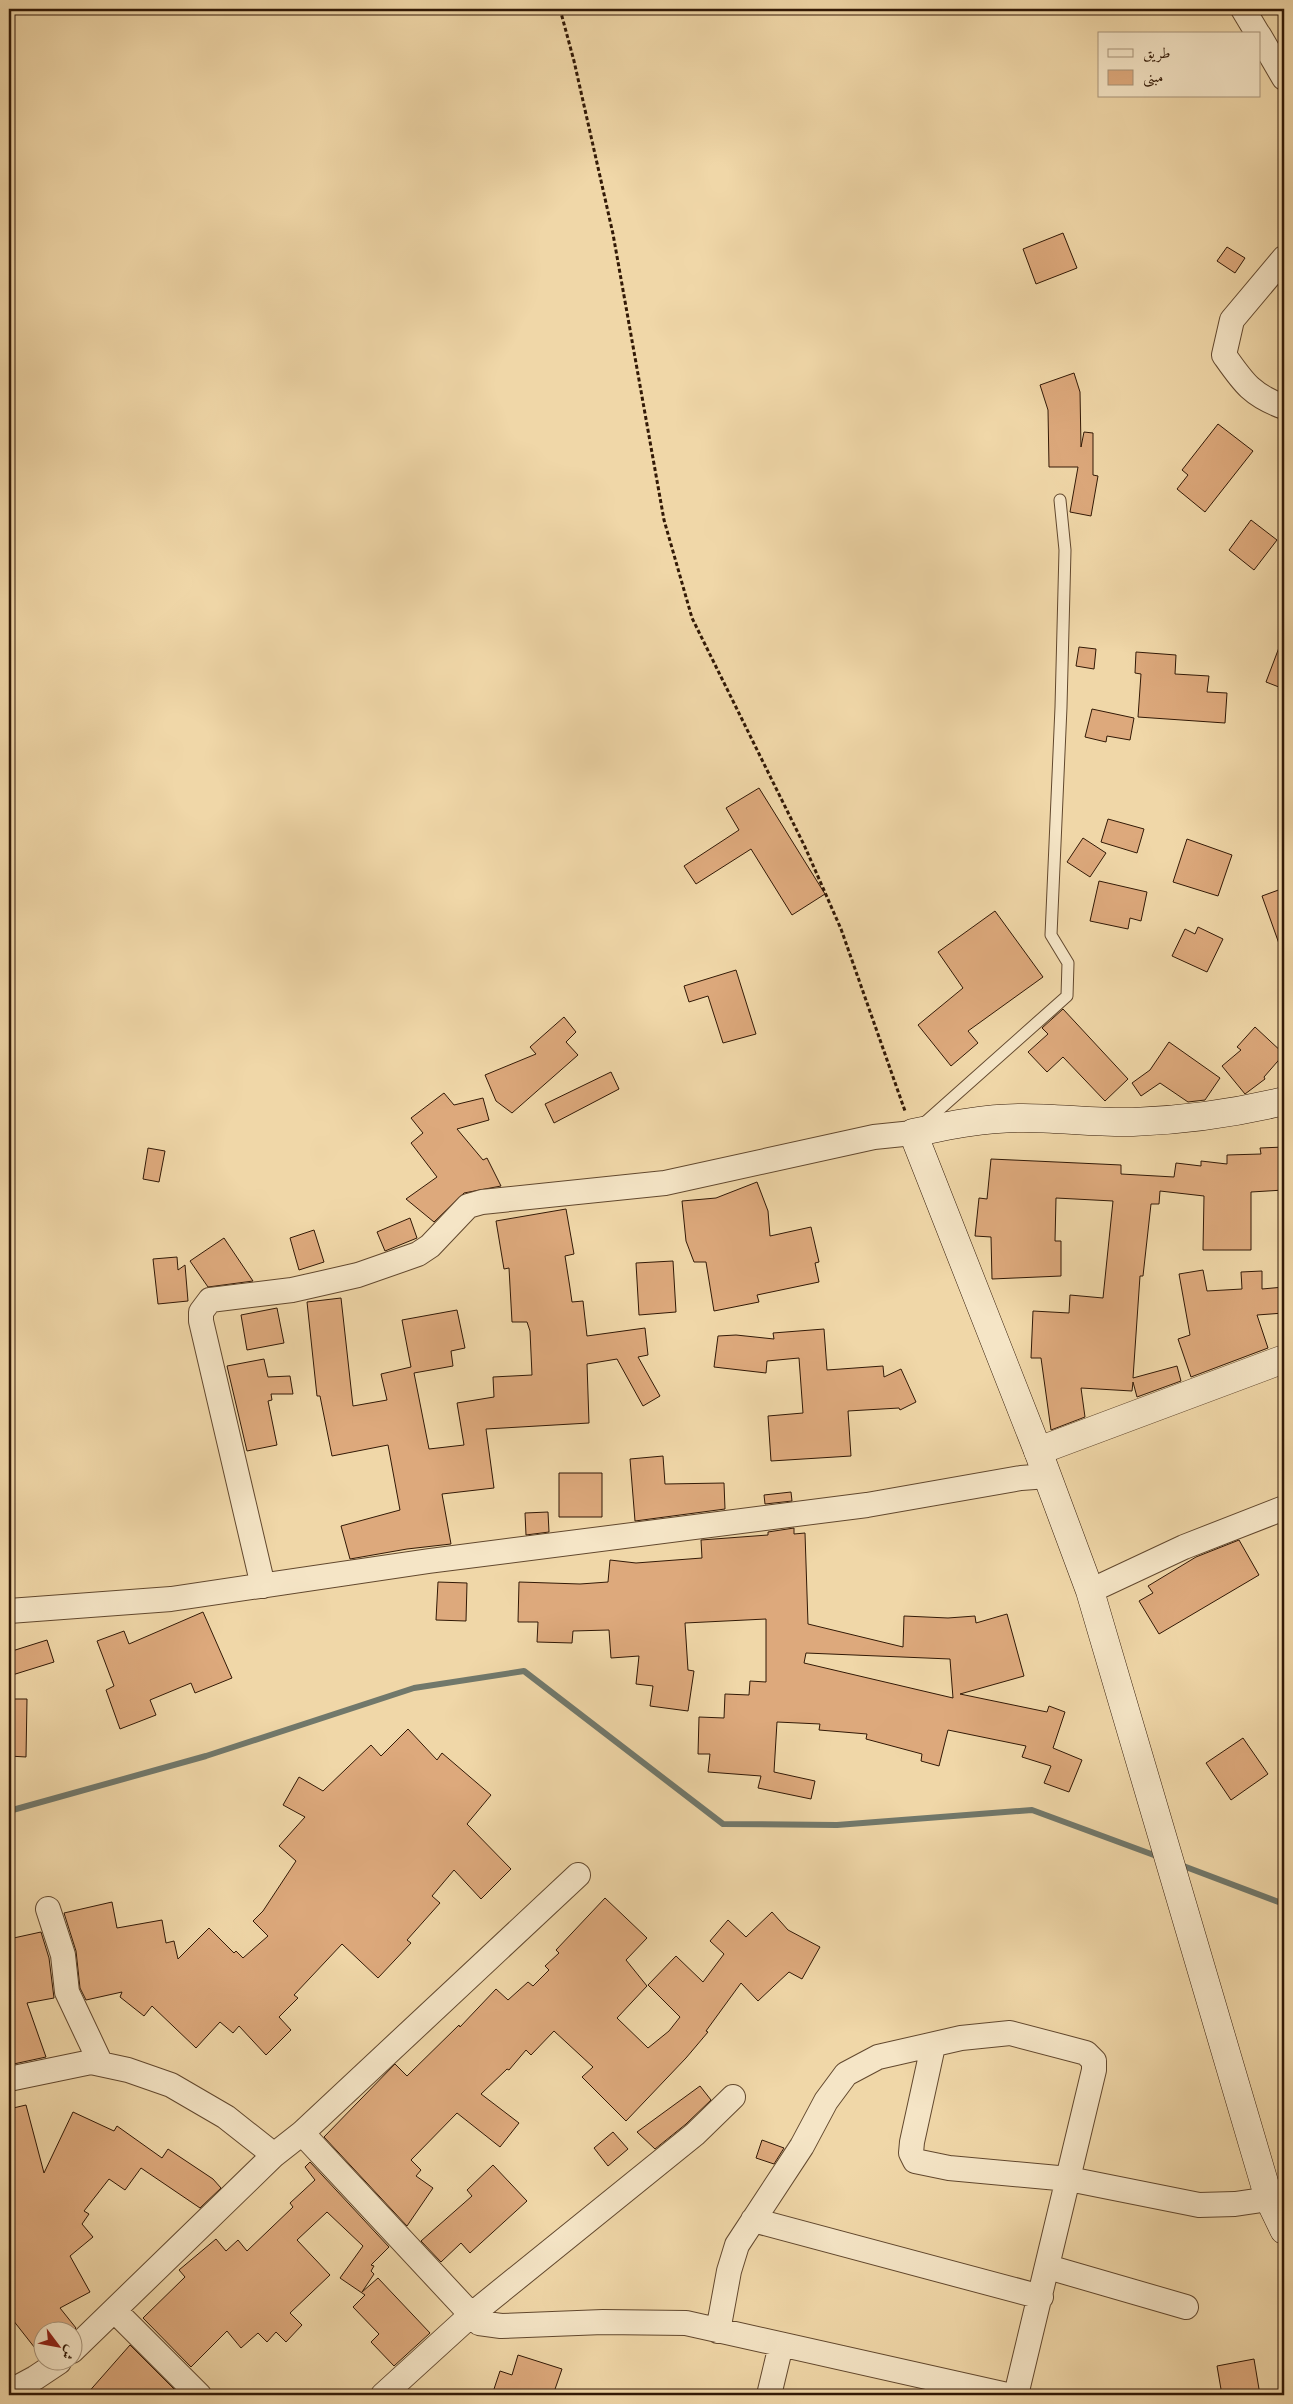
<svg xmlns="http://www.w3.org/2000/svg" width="1293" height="2404" font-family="Cardo,Amiri,serif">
  <rect width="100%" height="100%" fill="#f0d7a8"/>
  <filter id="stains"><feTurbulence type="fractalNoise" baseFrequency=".004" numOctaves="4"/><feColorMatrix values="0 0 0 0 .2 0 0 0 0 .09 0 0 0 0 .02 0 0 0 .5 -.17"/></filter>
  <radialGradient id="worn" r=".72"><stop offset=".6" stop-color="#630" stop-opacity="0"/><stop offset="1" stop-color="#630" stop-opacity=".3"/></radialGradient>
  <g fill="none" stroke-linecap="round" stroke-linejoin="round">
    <!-- stream -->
    <path stroke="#71786b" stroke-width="6" d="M9,1811l197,-55 208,-68 110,-17 199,153 114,1 195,-15 130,48
      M1178,1864l106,40"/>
  </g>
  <!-- building -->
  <path fill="#dda97c" stroke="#321906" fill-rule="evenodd" d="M1063,233l14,35 -41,16 -13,-35z
    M1227,247l18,11 -10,15 -18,-12z
    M1074,373l6,19 1,55 3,-15 9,1v42l5,1 -7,40 -21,-4 8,-45h-29l-1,-57 -8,-25z
    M1218,424l35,27 -48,61 -28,-23 11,-14 -6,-5z
    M1251,520l26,20 -23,30 -25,-20z
    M1283,637h1v52l-18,-7z
    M1079,647l17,2 -2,20 -18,-3z
    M1136,652l40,3 -1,19 34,2 -2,16 20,1 -2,30 -87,-6 3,-43 -6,-1z
    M1092,709l42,9 -4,22 -23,-4 -1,6 -21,-5z
    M759,788l66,106 -33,21 -41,-66 -55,35 -12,-18 55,-36 -13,-22z
    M1108,819l36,10 -7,24 -36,-11z
    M1083,838l23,15 -16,24 -23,-15z
    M1187,839l45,16 -14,41 -45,-14z
    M1099,881l48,11 -6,29 -11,-3 -2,11 -38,-8z
    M1284,888v64h-2l-20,-56z
    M995,911l48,66 -75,54 10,12 -27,23 -33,-41 45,-37 -25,-36z
    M1198,927l25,12 -16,33 -35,-16 13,-27 10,5z
    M736,970l20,64 -33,9 -15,-47 -19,6 -5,-16z
    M1063,1009l65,70 -23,22 -42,-44 -16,15 -19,-20 20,-18 -6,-6z
    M564,1017l12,15 -10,10 12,13 -66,58 -16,-12 -11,-26 51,-21 -6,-7z
    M1255,1027l29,27 -20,23 1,2 -20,15 -23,-28 19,-16 -4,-3z
    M1169,1042l51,36 -15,22 -17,2 -28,-19 -19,13 -9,-13 18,-13z
    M611,1072l8,17 -65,34 -9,-19z
    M444,1093l10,12 29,-7 6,22 -32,9 26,31 4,-2 14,28 -37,7 -30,29 -28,-23 31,-22 -26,-34 12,-10 -12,-15z
    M1284,1147v43l-33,2v58h-48l1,-54 -44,-5 -1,13h-8l-8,72h-3l-7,102 44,-12 4,15 -44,16 -4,-15 -1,9 -51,-3 4,29 -34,13 -10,-72h-10l2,-47 36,2 1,-18 33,3 10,-97 -57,-3 -1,43h6v35l-69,3 -1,-42 -16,-1 4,-38 8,1 4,-40 130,6v9l53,3 2,-14 25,3v-5l26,3v-9l34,-1 -1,-6z
    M148,1148l17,3 -6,31 -16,-3z
    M757,1182l11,29 2,25 41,-9 8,35 -4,1 4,19 -62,13 2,7 -45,9 -8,-49h-12l-8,-21 -4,-40 34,-3z
    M566,1209l8,45 -9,2 5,32 2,14 11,-1 4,35 58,-8 3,27 -10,2 22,39 -17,10 -26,-47 -30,5 2,59 -103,6 8,59 -52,6 9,50 -44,5 -57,10 -9,-33 59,-16 -12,-65 -56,11 -12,-60h-3l-10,-94 34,-4 12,108 34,-6 -6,-26 30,-7 -9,-47 55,-10 8,38 -14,3 2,15 -39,7 15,76 35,-4 -7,-42 37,-6 -1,-20 39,-2 -2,-44 -3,-9h-15l-3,-54 -5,1 -8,-48z
    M410,1218l7,20 -32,13 -8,-19z
    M314,1230l10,32 -25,8 -9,-32z
    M224,1238l29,43 -45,6 -18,-26z
    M177,1257l1,13 7,-5 3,36 -30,3 -5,-45z
    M673,1261l3,51 -37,3 -3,-52z
    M1203,1270l4,21 35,-2 -1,-17 21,-1v18l22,-2v26l-27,2 11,33 -77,29 -13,-38 12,-4 -11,-61z
    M277,1308l7,35 -37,7 -6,-35z
    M824,1329l3,41 56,-4 1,11 17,-8 15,33 -16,8 -1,-2 -51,3 3,45 -80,5 -3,-45 35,-3 -4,-55 -32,3 -1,12 -52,-6 4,-31 18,-1 38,4 -1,-6z
    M264,1359l4,18 22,-1 3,18h-22l1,6 -4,1 9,44 -30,6 -20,-85z
    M663,1456l2,28 59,-1 1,26 -90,12 -5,-62z
    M559,1473h43v44h-43z
    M791,1492l1,9 -27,3 -1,-9z
    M548,1512l1,20 -23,3 -1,-22z
    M794,1528v6l11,-1 3,91 95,23 1,-31 44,2 27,-2 1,7 31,-9 17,62 -64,18 87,18 2,-6 16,6 -12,36 29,12 -13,32 -25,-9 7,-17 -29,-9 4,-11 -78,-16 -9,36 -18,-5 1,-7 -56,-15 1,-5 -48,-4 1,-6 -43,-2 -3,50 41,9 -4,18 -53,-11 3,-12 -53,-4 2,-18h-12l1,-37 25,1 1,-24 24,1 1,-14 16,1v-63l-81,4 3,47 6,1 -6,40 -38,-5 3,-20 -17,-2 3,-28 -28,2 -2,-28 -36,1 -1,12 -35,-1 1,-20h-20l1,-40 61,2 28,-2 2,-22 26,3 66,-5 -1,-18 67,-5v-3zM806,1653l144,6 3,39 -149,-35z
    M1239,1540l20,35 -100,59 -20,-33 14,-8 -5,-7 48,-29z
    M438,1582l29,1 -1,38 -30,-1z
    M203,1612l29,66 -37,15 -4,-10 -41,17 6,15 -36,14 -14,-39 8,-4 -17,-45 27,-10 5,13z
    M47,1640l7,22 -45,14v-24z
    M9,1699h18l-1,58 -17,-1z
    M408,1729l29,31 5,-7 49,42 -24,29 44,45 -30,30 -27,-29 -22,26 8,7 -33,37 4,3 -33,35 -36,-34 -48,51 4,3 -19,19 12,13 -25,25 -27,-29 -6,7 -13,-11 -24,26 -44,-42 -8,10 -24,-19 2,-5 -36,8 -6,-12 -4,-37 -12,-38 48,-11 5,26 45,-8 4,23 8,-2 4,18 31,-31 25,25 2,-2 7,7 25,-22 -15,-15 10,-10 33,-50 -17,-15 26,-29 -22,-12 16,-28 24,14 48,-46 10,11z
    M1243,1738l25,36 -37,26 -25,-37z
    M605,1898l42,40 -21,22 21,26 -30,32 31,30 21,-17 11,-14 -32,-32 28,-29 27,26 21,-28 -14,-13 18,-21 18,17 26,-25 16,18 32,17 -18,32 -13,-7 -31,29 -17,-18 -35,48 2,1 -22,26 -60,63 -44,-44 11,-10 -39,-36 -23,24 -5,-5 -17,20 -2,-1 -26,25 38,29 -19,24 -43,-34 -46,47 10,10 -5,6 17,12 -26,38 -83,-89 71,-73 12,12 52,-51 1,2 36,-38 12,11 20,-18 5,4 16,-16 -4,-4 14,-13 -3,-3z
    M41,1932l8,26 5,40 -27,5 19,54 -37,8v-51l5,-2 -5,-25v-48z
    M700,2086l11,14 -25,24 -31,25 -18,-17z
    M26,2105l18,68 29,-61 41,19 3,-5 45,32 6,-9 45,30 8,9 -21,20 -59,-40 -16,22 -16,-11 -25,32 5,3 -7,10 11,13 -23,19 20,36 -30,16 16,20 -4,4h-30v25l-33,-42v-206z
    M613,2132l15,17 -20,17 -14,-18z
    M762,2140l22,8 -10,16 -18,-6z
    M310,2162l79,85 -18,18 3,1 -3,5 3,3 -12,18 16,-14 52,55 -36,33 -23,-24 8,-8 -26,-27 12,-12 -25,-17 23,-32 -36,-34 -30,28 33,35 -40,38 12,12 -16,17 -10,-10 -9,10 -9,-9 -17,15 -14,-17 -36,36 -48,-49 42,-41 -6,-7 37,-31 10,12 12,-11 9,11 46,-44 -3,-4 25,-23 -10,-13z
    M493,2165l34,36 -57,52 -9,-10 -20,19 -20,-21 51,-45 -5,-6z
    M130,2345l50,50h-94z
    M518,2355l44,14 -9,26h-61l8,-24 12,4z
    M1254,2359l6,36h-38l-5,-29z"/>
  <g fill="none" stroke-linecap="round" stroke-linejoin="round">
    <!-- service casing -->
    <g stroke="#62482e" stroke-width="13">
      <path id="service" d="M922,1125l145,-129 1,-33 -17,-28 10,-228 4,-157 -5,-50"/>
    </g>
    <!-- minor casing -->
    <g stroke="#62482e" stroke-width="26">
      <path id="minor" d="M1243,9l15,25
        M1259,35l25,43
        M1284,258l-52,62 -8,35c19,27 27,40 60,52
        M263,1586l-62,-265v-9l9,-12 82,-10 66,-15 60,-21 12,-8 38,-40 14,-4 183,-19 209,-46 39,-4
        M1090,1591l94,-44 100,-39
        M9,1611l162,-12 258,-38 438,-56 154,-27 27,-2
        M48,1909l15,46 4,37 34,72
        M933,2046l-21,96 -1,11 4,8 34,7 120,11 130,26 36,-1 34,-5
        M9,2079l82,-17 37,8 43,15 55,32 48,38
        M302,2133l177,190 22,3 102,-4 83,1 321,72
        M753,2220l288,77
        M1048,2267l138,40
        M115,2311l84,84
        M718,2331l11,-60 8,-26 65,-99 24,-45 20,-27 32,-17 83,-19 49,-5 76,20 8,8v9l-78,325
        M72,2351l202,-196 28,-22 276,-258
        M9,2392l26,-14 24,-16
        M383,2395l88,-80 224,-181 38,-37
        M769,2395l12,-50"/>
    </g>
    <!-- tertiary casing -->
    <g stroke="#62482e" stroke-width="29">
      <path id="tertiary" d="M1038,1451l246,-92"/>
    </g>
    <!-- secondary casing -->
    <g stroke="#321906" stroke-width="29">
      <path id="secondary" d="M1284,1101c-49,12 -100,19 -151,21 -36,1 -74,-4 -110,-4 -38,0 -73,7 -110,15l125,318 52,140 179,608 15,31"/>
    </g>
    <!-- path -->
    <path stroke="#321906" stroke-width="3" stroke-dasharray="4 2.5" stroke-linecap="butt" d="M560,9l14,52 39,173 51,286 28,98 113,229 36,82 64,182"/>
    <!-- service -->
    <use href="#service" stroke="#f5e5c6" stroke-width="11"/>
    <!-- minor -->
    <use href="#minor" stroke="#f5e5c6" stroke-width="24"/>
    <!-- tertiary -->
    <use href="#tertiary" stroke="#f5e5c6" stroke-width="28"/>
    <!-- secondary -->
    <use href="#secondary" stroke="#f5e5c6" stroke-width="28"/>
  </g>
  <!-- margin -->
  <rect width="1293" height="2404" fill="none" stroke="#f0d7a8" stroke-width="30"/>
  <rect x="10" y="10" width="1273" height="2384" fill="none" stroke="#321906" stroke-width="2.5"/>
  <rect x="15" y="15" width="1263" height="2374" fill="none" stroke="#321906"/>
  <!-- legend -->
  <rect x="1098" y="32" width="162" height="65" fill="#f5e5c6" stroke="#a79379"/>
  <rect x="1108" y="49" width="25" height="8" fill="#f5e5c6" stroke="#a79379"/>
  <text x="1143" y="58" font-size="15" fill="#321906">طريق</text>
  <rect x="1108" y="70" width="25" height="15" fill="#dda97c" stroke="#a79379"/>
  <text x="1143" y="82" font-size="15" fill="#321906">مبنى</text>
  <!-- north arrow -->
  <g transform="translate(58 2346) rotate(122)"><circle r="24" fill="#f5e5c6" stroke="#a79379"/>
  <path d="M0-4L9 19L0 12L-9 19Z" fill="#8f2418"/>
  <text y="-8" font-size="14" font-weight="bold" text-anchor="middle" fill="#321906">ش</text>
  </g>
  <rect width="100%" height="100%" filter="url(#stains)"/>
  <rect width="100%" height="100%" fill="url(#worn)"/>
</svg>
